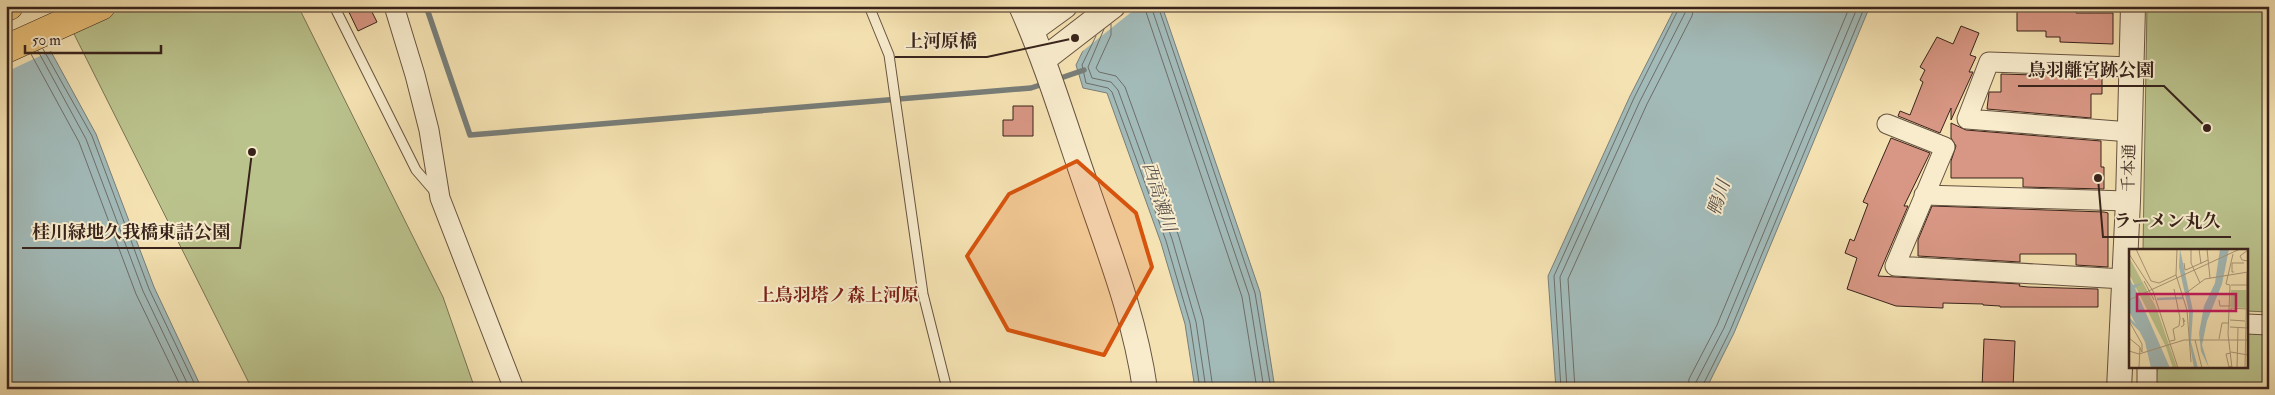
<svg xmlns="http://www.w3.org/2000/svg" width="2275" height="395" font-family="'IM FELL Double Pica','Noto Serif JP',serif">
  <rect width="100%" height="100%" fill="#f5e2b2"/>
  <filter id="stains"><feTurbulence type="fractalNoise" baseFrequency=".004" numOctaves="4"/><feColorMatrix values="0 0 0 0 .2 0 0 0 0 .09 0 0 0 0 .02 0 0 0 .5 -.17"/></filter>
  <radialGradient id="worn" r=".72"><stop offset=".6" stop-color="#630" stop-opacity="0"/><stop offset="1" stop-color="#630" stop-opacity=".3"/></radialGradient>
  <!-- green -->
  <path fill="#bbc38d" stroke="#7a7354" d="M60,6h238l145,291 32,92h-223z
    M2147,6h122v306l-23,-1v-61h-103z
    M2246,332l23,1v56h-113l1,-23h89z"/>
  <!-- water -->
  <path fill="#a2bab8" stroke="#787e79" d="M6,6h20l70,128 58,153 48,102h-196z
    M1087,6h75l98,286 15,97h-80l-10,-65 -24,-81 -54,-150 -24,-5 -7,-23 17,-35z
    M1676,6h194l-136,327 -28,56h-150l-8,-113 82,-180z"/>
  <!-- pier -->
  <path fill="#f5e2b2" d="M6,6h23l24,44 -47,22z
    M1084,6h55l-60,48 12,-25z"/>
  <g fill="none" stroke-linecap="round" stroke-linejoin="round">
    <!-- shore -->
    <path stroke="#6d6e6a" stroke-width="1" d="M1144,6l98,291 15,92
      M1151,6l98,289 15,94
      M1158,6l97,287 16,96
      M1111,24v11l-15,33 3,4 17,4 9,11 54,150 24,82 10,70
      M1104,29l-16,38 4,11 19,4 7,8 54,149 24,83 10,67
      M1096,36l-14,29 4,18 22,5 4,4 54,149 24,82 10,66
      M43,49l49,87 57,153 48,100
      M38,51l48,88 57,152 47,98
      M31,54l48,88 57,152 46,95
      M1561,389l-7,-113 80,-178 46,-92
      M1567,389l-7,-112 80,-176 45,-88 2,-7
      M1575,389l-7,-110 79,-175 45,-88 2,-10
      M1688,389l1,-10 28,-54 133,-319
      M1695,389l1,-7 28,-54 134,-322
      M1701,389l29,-58 135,-325"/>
    <!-- stream -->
    <path stroke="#787e79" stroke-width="5.5" d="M426,6l44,129 561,-47 15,-5
      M1055,80l29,-10"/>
  </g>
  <!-- building -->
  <path fill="#d89784" stroke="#38231b" d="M346,6h23l8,16 -19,9z
    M2063,8h13v5h37v31l-53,-2v-5h-14v-6h-29v-20h46z
    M1961,26l18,7 -9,22 6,2 -7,15h4l-22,48v-12l-11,25 -42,-17 2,-5 10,4 13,-33 -3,-2 5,-10 -5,-3 17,-30 16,7z
    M2001,74l101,3v17h-11v24l-104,-9 2,-17h12z
    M1013,106h20v30h-30v-16h10z
    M1951,123l15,7 135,11v26h3v22l-81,-2v-9h-72v-17l5,-15 -5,-8z
    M1891,138l39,15 -26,53h4l-30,70 142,8 -1,2 9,1 70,2v18h-98v-1l-17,-1v-1l-40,-1v5l-47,-2 -49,-17 10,-31 -12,-5 5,-14 4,2 14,-37 -5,-2z
    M1932,206l172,6 4,1v54l-32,-2v-11h-56v8l-102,-6v-16z
    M1984,339l31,2 -2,48 -31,-1z"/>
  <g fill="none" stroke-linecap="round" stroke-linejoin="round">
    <!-- service casing -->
    <g stroke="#675341" stroke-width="11">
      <path id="service" d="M334,6l82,164 19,22
        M869,6l20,49 34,239 24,95"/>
    </g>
    <!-- minor casing -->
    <g stroke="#675341" stroke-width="21">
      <path id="minor" d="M394,6l21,69 14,55 11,68 74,191
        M1887,124l58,23 -50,119 229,13
        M2130,132l-163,-13 22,-57 143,5
        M1924,195l204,6
        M2246,324l23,1
        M2147,389v-23"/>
    </g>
    <!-- tertiary casing -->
    <g stroke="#675341" stroke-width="26">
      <path id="tertiary" d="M1021,6c26,58 44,119 65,179 23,67 49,133 59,204
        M1032,30l33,-24
        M1043,60l70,-54
        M2119,389l9,-188 5,-195"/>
    </g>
    <!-- motorway casing -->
    <g stroke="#38231b" stroke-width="29">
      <path id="motorway" d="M6,7l3,-1
        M6,49l95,-43"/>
    </g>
    <!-- service -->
    <use href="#service" stroke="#f8eccd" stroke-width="9"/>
    <!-- minor -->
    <use href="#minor" stroke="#f8eccd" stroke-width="19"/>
    <!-- tertiary -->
    <use href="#tertiary" stroke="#f8eccd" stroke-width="24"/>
    <!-- motorway -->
    <use href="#motorway" stroke="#eac179" stroke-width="28"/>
  </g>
  <!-- marked area -->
  <path fill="#d6540e" fill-opacity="0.2" stroke="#d6540e" stroke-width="4" stroke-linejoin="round" d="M1077,161l59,52 16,54 -48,88 -96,-25 -41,-74 42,-62z"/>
  <g text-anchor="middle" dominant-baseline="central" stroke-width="4" stroke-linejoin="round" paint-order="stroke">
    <!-- street labels -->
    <g font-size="16" fill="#38231b" stroke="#f8eccd">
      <text transform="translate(2129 168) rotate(-89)">千本通</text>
    </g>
    <!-- water labels -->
    <g font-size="18" font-style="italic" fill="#58504a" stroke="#f8eccd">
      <text transform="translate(1159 197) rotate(72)">西高瀬川</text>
      <text transform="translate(1719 198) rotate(-72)">鴨川</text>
    </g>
    <!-- neighbourhood labels -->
    <g font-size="18" font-weight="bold" fill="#7a1f14" stroke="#f8eccd">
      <text x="838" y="295">上鳥羽塔ノ森上河原</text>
    </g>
  </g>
  <!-- overview -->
  <g transform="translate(2129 249)">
    <rect width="119" height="119" fill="#f5e2b2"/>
    <path d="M0,8l27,50 21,61h-4l-7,-21 -37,-73zM102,41h15v18l-16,-1z" fill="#bbc38d"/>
    <path d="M51,0l13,62 -2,31 7,26h-4l-5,-28v-28l-10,-45zM91,0h9l-7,35 -15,37 -5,24 7,23 -8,-17 -2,-18 5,-27 11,-23zM0,29l4,7 10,-2 -8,5 35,80h-19l-6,-26 -16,-31z" fill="#a2bab8"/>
    <path fill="none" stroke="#a2bab8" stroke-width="2.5" d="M28,50l26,-1M0,70l11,11"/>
    <path fill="none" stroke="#a99676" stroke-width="1" d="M7,0l15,32 8,2 17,-8M48,0l-1,26 11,35 4,52M62,0v14l9,20M70,0l2,15M78,0l3,29M119,1l-8,6 2,4 6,1M0,5l24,37 25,77M55,14l1,7 3,-1 20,-9M105,23h-2v-9h12M15,32l10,19M102,36h16M53,47l23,-17 43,-7M0,51l111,-51M90,51l1,6h10M102,62v-3l16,1M101,71l15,1M0,72l13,23v8l-2,-4M52,78l3,-2 -1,-7 2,4M101,78l18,1M0,89l11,9 -1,21M90,90l3,-16h7M66,91l7,28M41,92l5,-1 -2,-11 6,-3 1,-8 -6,-29M0,102l10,3 45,-14h64M102,103l17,3M102,104l-5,1 3,13 3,-1M103,119l-4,-34 2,-49 -4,-1 7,-30M108,119l1,-40M116,119l2,-95"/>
    <path fill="#c2185b" fill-opacity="0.15" stroke="#c2185b" stroke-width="2.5" d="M8,45h99v17h-99z"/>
    <rect width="119" height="119" fill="none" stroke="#38231b" stroke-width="2.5"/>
  </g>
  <!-- callouts -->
  <path fill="none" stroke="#38231b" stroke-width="2" d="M1075 38L987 57H895M2207 128L2164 86H2018M2098 178L2103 237H2231M252 152L240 248H22"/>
  <g fill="#38231b" stroke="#f8eccd" stroke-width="2">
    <circle cx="1075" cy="38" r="5"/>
    <circle cx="2207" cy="128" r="5"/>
    <circle cx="2098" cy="178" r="5"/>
    <circle cx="252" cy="152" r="5"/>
  </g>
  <g font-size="18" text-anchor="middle" font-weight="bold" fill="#38231b" stroke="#f8eccd" stroke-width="4" stroke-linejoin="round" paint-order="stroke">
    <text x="941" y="47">上河原橋</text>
    <text x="2091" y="76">鳥羽離宮跡公園</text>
    <text x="2167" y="227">ラーメン丸久</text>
    <text x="131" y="238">桂川緑地久我橋東詰公園</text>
  </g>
  <!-- margin -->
  <rect width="2275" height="395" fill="none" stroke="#f5e2b2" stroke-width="25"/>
  <rect x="8" y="8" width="2260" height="380" fill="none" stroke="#38231b" stroke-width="2.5"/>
  <rect x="12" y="12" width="2250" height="370" fill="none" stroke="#38231b"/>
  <!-- scale -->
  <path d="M25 45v8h136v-8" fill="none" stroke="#38231b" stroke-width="2.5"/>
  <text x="32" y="45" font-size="15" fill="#38231b" stroke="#f8eccd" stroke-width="4" paint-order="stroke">50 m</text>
  <rect width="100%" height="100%" filter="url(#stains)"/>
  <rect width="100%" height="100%" fill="url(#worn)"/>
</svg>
